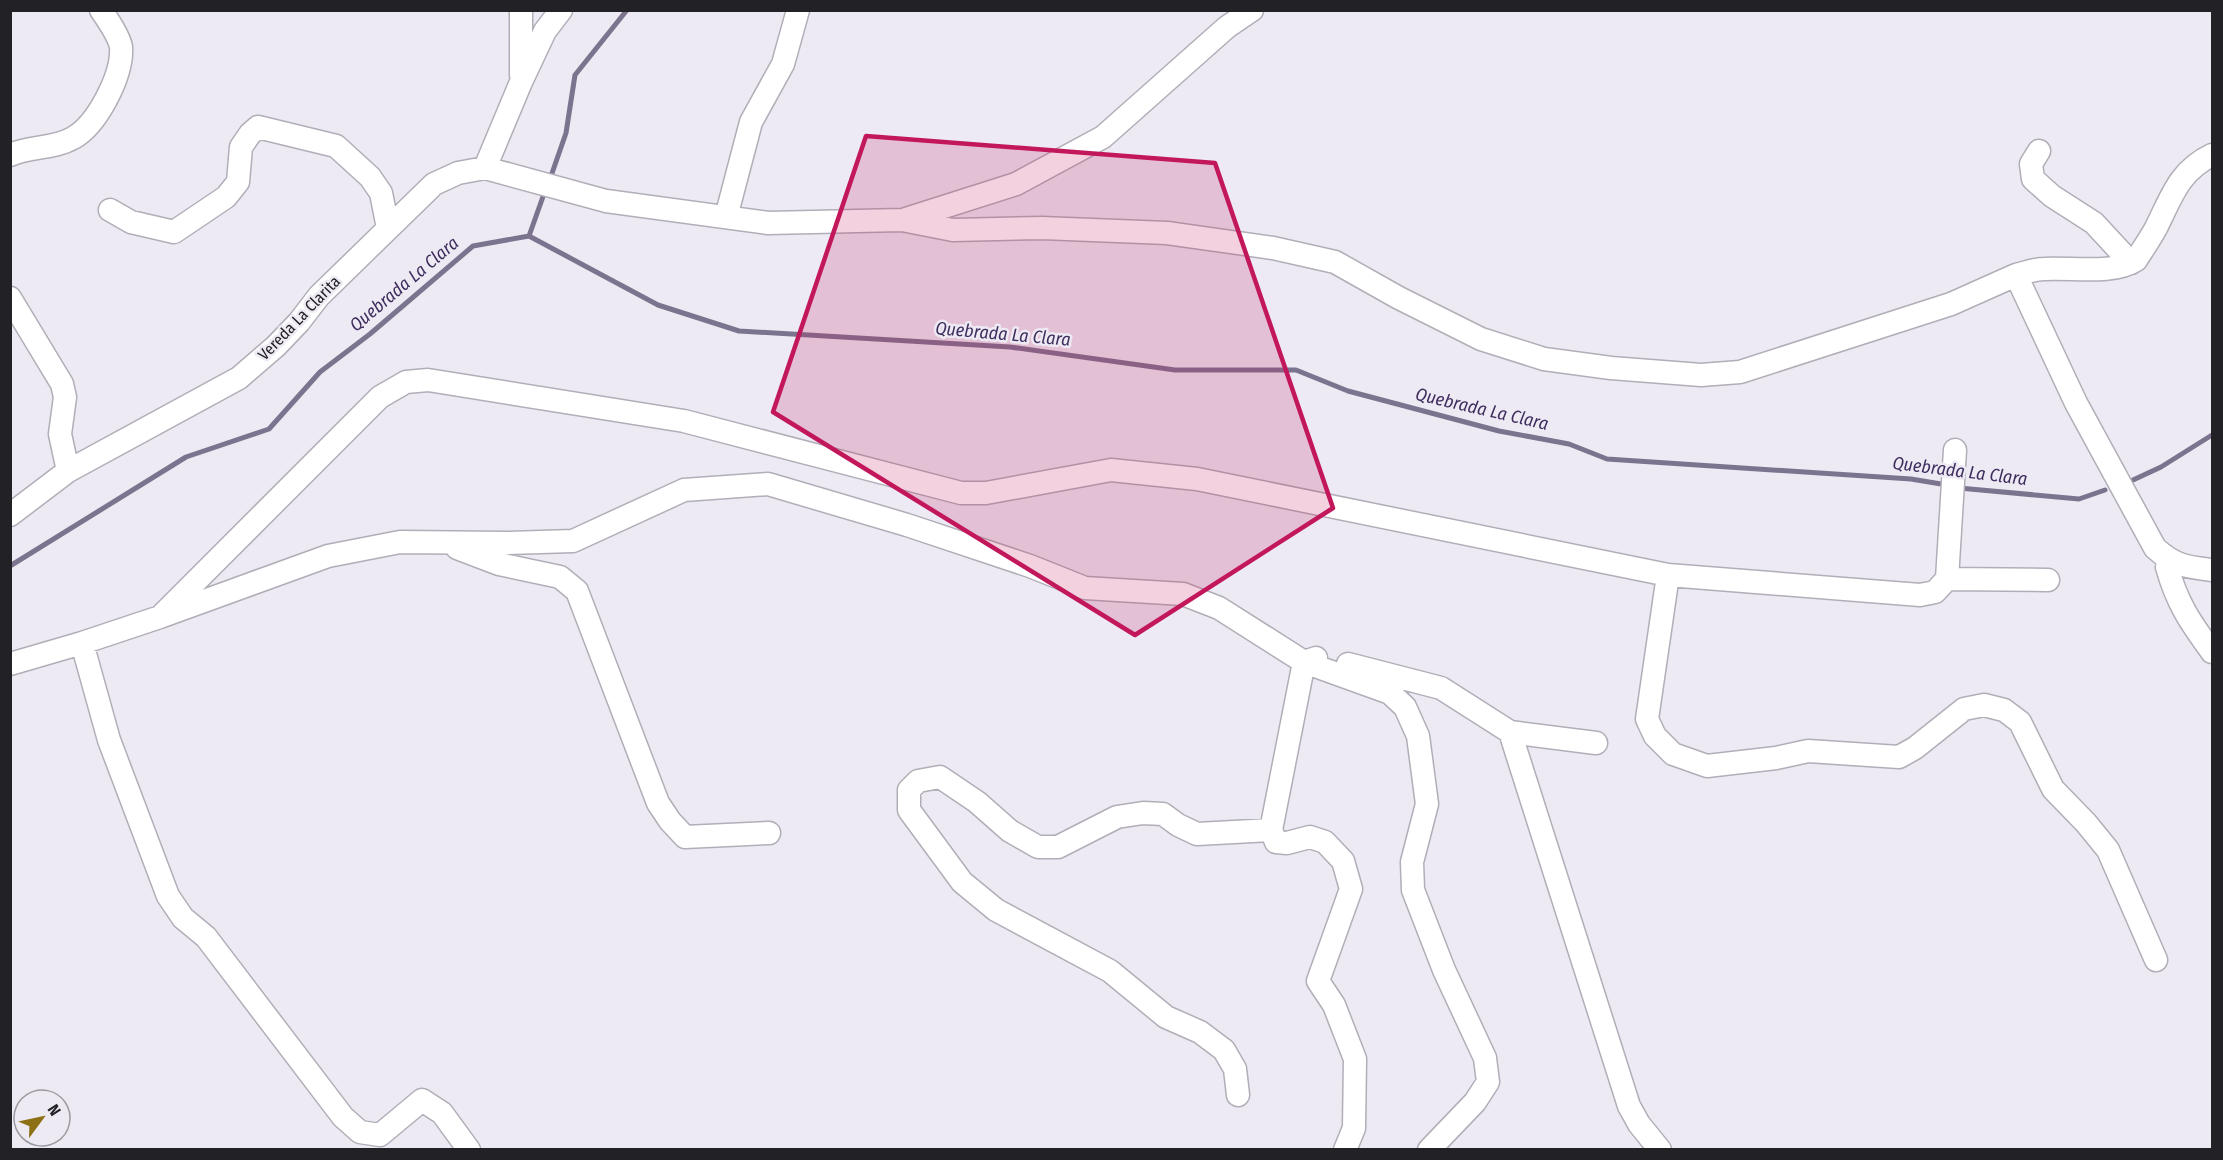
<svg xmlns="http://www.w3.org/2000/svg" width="2223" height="1160" font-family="'Fira Sans Condensed',sans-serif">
  <rect width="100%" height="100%" fill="#edeaf4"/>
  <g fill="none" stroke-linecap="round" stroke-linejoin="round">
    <!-- stream -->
    <path stroke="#7c748f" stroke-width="5" d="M550,179l16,-46 9,-58 52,-65
      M529,236l16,-45
      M2133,480l28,-13 51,-32
      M1959,488l120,11 26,-9
      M10,566l176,-109 83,-28 51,-57 50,-38 103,-88 56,-10 129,69 81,26 271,16 165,23h121l52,21 151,40 70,13 38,15 304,20 36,6"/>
    <!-- minor casing -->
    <g stroke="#b1aeb8" stroke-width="25">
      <path id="minor" d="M521,75v-65
        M2039,151l-8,13 2,15 19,17 42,27 37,40
        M10,155c20,-9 44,-6 63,-17 24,-13 50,-63 48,-91 -2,-11 -13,-27 -20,-37
        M485,168l36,-86 24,-51 16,-21
        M110,210l21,12 43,10 52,-35 12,-15 3,-35 9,-13 8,-7 78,19 34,31 11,16 7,35
        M726,217l25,-95 32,-58 15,-54
        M906,219l110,-35 87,-47 124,-110 25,-17
        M2016,275c9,-2 18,-6 28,-6 27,-2 69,6 92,-9 7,-11 14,-21 20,-32 16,-32 23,-57 56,-73
        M10,298l52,86 3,13 -5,37 8,37
        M10,515l58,-44 171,-93 37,-32 23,-24 20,-26 115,-112 24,-11 27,-5 121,33 162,22 134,-3 51,10 89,-2 125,5 106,15 62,14 64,36 82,41 63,20 67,9 90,7 39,-3 211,-68 65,-29 60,128 79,145c20,18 31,19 57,22
        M457,548l42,16 61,13 17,14 81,212 12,18 15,16 84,-4
        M2169,561l-2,6c10,36 23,55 45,85
        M1668,575l-21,144 8,17 18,18 34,12 69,-8 32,-7 91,6 16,-9 49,-39 20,-4 20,5 16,12 33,67 33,34 22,27 48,110
        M1947,579l101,1
        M160,617l220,-220 26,-15 22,-2 256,41 277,72h25l125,-23 86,9 471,96 252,20 15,-3 12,-13 8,-129
        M82,643l27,97 59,156 15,22 23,19 137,180 17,15 20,3 42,-35 20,13 27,37
        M1316,658l-12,4 -33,168 5,12 11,1 23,-6 15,5 18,19 8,28 -33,92 16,24 21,54 -1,69 -9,22
        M10,664l72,-21 78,-26 168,-61 72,-14 107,1 66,-2 111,-51 84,-6 139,41 123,41 55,22 98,6 36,14 85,54 86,31 15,14 13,29 9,68 -15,58 1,28 31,80 41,88 3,24 -13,20 -46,48
        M1348,664l93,24 69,44 86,11
        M1510,732l119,374 10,18 21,26
        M1238,1095l-3,-26 -11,-19 -24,-18 -34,-15 -56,-46 -114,-61 -34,-28 -53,-72v-20l9,-9 22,-4 37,25 33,29 28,16h20l59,-30 26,-4 20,1 15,11 19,9 74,-4"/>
    </g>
    <!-- minor -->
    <use href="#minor" stroke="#fff" stroke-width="22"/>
  </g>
  <!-- marked area -->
  <path fill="#c2185b" fill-opacity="0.2" stroke="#c2185b" stroke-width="4.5" stroke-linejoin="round" d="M866,136l349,27 118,345 -198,127 -362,-223z"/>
  <g text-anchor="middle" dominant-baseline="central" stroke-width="5" stroke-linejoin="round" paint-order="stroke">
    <!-- street labels -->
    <g font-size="16" fill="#222125" stroke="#edeaf4">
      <text transform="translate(299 318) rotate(-46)">Vereda La Clarita</text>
    </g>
    <!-- water labels -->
    <g font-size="18" font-style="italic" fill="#3f2d5e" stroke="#edeaf4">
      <text transform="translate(404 284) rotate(-40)">Quebrada La Clara</text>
      <text transform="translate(1003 334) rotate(5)">Quebrada La Clara</text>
      <text transform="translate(1482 409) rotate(13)">Quebrada La Clara</text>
      <text transform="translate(1960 471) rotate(7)">Quebrada La Clara</text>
    </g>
  </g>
  <!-- border -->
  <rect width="2223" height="1160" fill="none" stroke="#222125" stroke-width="24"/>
  <!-- north arrow -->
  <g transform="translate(42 1118) rotate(57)"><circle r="28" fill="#edeaf4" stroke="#9c9aa1" stroke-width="1.5"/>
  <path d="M0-4.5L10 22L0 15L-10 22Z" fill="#8d7013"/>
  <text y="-9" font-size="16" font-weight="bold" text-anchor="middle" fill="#222125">N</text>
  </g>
</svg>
